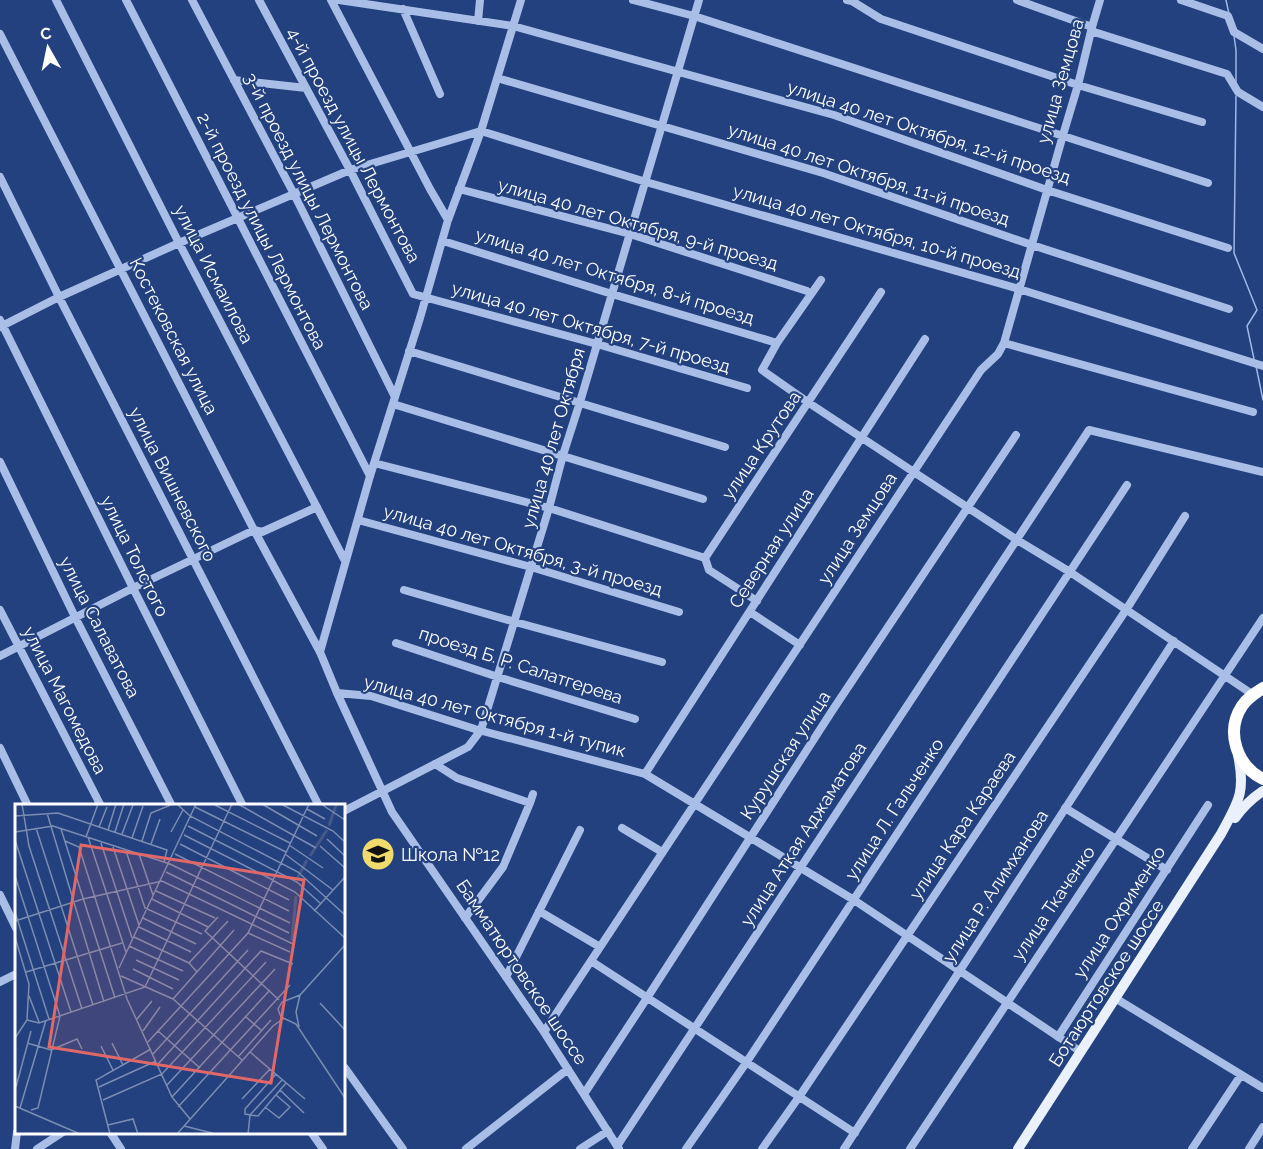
<svg xmlns="http://www.w3.org/2000/svg" width="1263" height="1149" font-family="Raleway,sans-serif">
  <rect width="100%" height="100%" fill="#23417f"/>
  <g fill="none" stroke-linecap="round" stroke-linejoin="round">
    <!-- stream -->
    <path stroke="#9eb7e7" stroke-width="1.5" d="M1226,0l3,14
      M1234,36l2,14v32
      M1236,96l-2,157 23,57 -10,16 7,33
      M1256,366l7,34"/>
    <!-- minor -->
    <path stroke="#a9bee6" stroke-width="8" d="M56,0l123,243 166,318
      M126,0l244,476
      M192,0l102,194 101,203
      M259,0l91,170 63,124 184,50 150,44
      M331,0l99,189 18,31
      M339,0l174,26 321,89 213,75 181,58
      M633,0l61,16 514,167
      M847,0l5,1 29,18 197,66 124,37
      M1017,0l75,27
      M1181,0l47,16 6,16 29,17
      M403,9l37,85
      M478,21l2,-21
      M1091,31l136,43 11,18 25,15
      M0,34l254,496 66,122 17,41 55,119 152,220 75,117
      M497,78l326,95 209,72 197,64
      M234,80l72,8
      M0,177l59,120 260,509
      M459,189l171,45 177,57
      M443,241l169,53 165,49
      M821,280l-44,63 -15,27 47,33 208,137 53,32 182,122
      M0,320l133,268 110,218
      M0,327l59,-30 120,-54 171,-73 131,-39 165,51 373,107 244,77
      M1004,343l249,69
      M409,351l316,96
      M393,404l310,95
      M0,462l75,155 97,189
      M374,463l175,45 156,50
      M358,520l173,47 148,45
      M404,590l111,32 147,40
      M757,601l-48,-31 -4,-12 176,-266
      M0,610l101,196
      M750,612l50,33
      M396,643l102,34 137,42
      M320,652l50,-176 50,-158 28,-98 33,-89 40,-131
      M0,656l133,-68 121,-58 8,2 55,-25
      M337,693l34,3 104,33 170,45 209,126 227,152
      M0,748l28,58
      M435,764l22,14 73,25 3,-9
      M645,774l280,-435
      M1065,808l102,62
      M344,811l124,-64 13,-17 68,-222 14,-53 17,-53 119,-402
      M622,828l40,24
      M0,895l16,33
      M539,911l61,36
      M465,918l38,-51 27,-64
      M591,961l264,172
      M506,977l74,-147
      M0,982l16,-8
      M1115,998l148,90
      M544,1032l437,-662 17,-16 6,-11 59,-208 15,-50 14,-58 8,-27
      M1058,1037l150,-232
      M345,1068l58,81
      M584,1094l63,-96 185,-287 184,-276
      M110,1132l11,17
      M311,1132l12,17
      M617,1146l472,-716 174,42
      M15,1149l2,-17
      M37,1149l26,-17
      M466,1149l102,-80
      M580,1149l28,-18
      M686,1149l60,-86 381,-578
      M762,1149l37,-52 327,-487 59,-94
      M844,1149l330,-508
      M910,1149l353,-531
      M1192,1149l49,-74
      M1249,1149l14,-22"/>
    <!-- major -->
    <path stroke="#ebf0fd" stroke-width="10" d="M1235,818c8,-11 16,-19 28,-27
      M1018,1149l203,-315c17,-32 25,-41 17,-79"/>
    <!-- highway -->
    <path stroke="#fff" stroke-width="12" d="M1263,688c-8,5 -16,10 -21,18 -17,26 -5,60 21,73"/>
  </g>
  <!-- icons -->
  <defs>
    <g id="school-disc" transform="scale(1.725)"><circle r="9.5" fill="#f1db6d" stroke="#23417f"/><path d="M0-5L7-2L0 1L-7-2ZM-4 1L0 2.5L4 1V4Q0 6-4 4Z" fill="#111"/></g>
  </defs>
  <g fill-rule="evenodd">
    <use href="#school-disc" x="378" y="854"/>
  </g>
  <g text-anchor="middle" dominant-baseline="central" stroke-width="4.5" stroke-linejoin="round" paint-order="stroke">
    <!-- street labels -->
    <g font-size="18" fill="#fff" stroke="#23417f">
      <text transform="translate(1060 81) rotate(-74)">улица Земцова</text>
      <text transform="translate(929 132) rotate(18)">улица 40 лет Октября, 12-й проезд</text>
      <text transform="translate(354 145) rotate(62)">4-й проезд улицы Лермонтова</text>
      <text transform="translate(869 174) rotate(18)">улица 40 лет Октября, 11-й проезд</text>
      <text transform="translate(309 191) rotate(63)">3-й проезд улицы Лермонтова</text>
      <text transform="translate(638 224) rotate(16)">улица 40 лет Октября, 9-й проезд</text>
      <text transform="translate(262 231) rotate(63)">2-й проезд улицы Лермонтова</text>
      <text transform="translate(877 231) rotate(16)">улица 40 лет Октября, 10-й проезд</text>
      <text transform="translate(214 274) rotate(63)">улица Исмаилова</text>
      <text transform="translate(615 276) rotate(17)">улица 40 лет Октября, 8-й проезд</text>
      <text transform="translate(591 327) rotate(16)">улица 40 лет Октября, 7-й проезд</text>
      <text transform="translate(174 336) rotate(63)">Костековская улица</text>
      <text transform="translate(553 438) rotate(-74)">улица 40 лет Октября</text>
      <text transform="translate(761 445) rotate(-56)">улица Крутова</text>
      <text transform="translate(173 484) rotate(63)">улица Вишневского</text>
      <text transform="translate(857 528) rotate(-57)">улица Земцова</text>
      <text transform="translate(771 548) rotate(-57)">Северная улица</text>
      <text transform="translate(523 550) rotate(16)">улица 40 лет Октября, 3-й проезд</text>
      <text transform="translate(135 556) rotate(64)">улица Толстого</text>
      <text transform="translate(100 627) rotate(63)">улица Салаватова</text>
      <text transform="translate(521 665) rotate(18)">проезд Б. Р. Салатгерева</text>
      <text transform="translate(65 700) rotate(63)">улица Магомедова</text>
      <text transform="translate(495 716) rotate(15)">улица 40 лет Октября 1-й тупик</text>
      <text transform="translate(785 755) rotate(-57)">Курушская улица</text>
      <text transform="translate(894 809) rotate(-57)">улица Л. Гальченко</text>
      <text transform="translate(962 825) rotate(-56)">улица Кара Караева</text>
      <text transform="translate(803 834) rotate(-57)">улица Аткая Аджаматова</text>
      <text transform="translate(995 886) rotate(-57)">улица Р. Алимханова</text>
      <text transform="translate(1053 903) rotate(-56)">улица Ткаченко</text>
      <text transform="translate(1119 912) rotate(-57)">улица Охрименко</text>
      <text transform="translate(522 972) rotate(56)">Бамматюртовское шоссе</text>
      <text transform="translate(1106 983) rotate(-57)">Ботаюртовское шоссе</text>
    </g>
    <!-- poi labels -->
    <g font-size="18" fill="#fff" stroke="#23417f" text-anchor="start">
      <text x="401" y="854">Школа №12</text>
    </g>
  </g>
  <!-- overview -->
  <g transform="translate(15 804)">
    <rect width="330" height="330" fill="#23417f"/>
    <path fill="none" stroke="#445988" stroke-width="3" d="M314,22l7,-21M295,52l17,-26M282,75l10,-19M277,137l4,-45"/>
    <path fill="none" stroke="#7b8db2" stroke-width="1.5" d="M7,0l7,42 53,163M162,0l13,12 108,56 47,43M198,0l77,39M223,0l78,44M247,0l55,32M266,0l52,27 12,11M306,0l24,16M180,3l91,45M292,5l18,10M32,9l57,189M0,12l43,-3 109,37 -3,12M173,22l109,56 24,22M84,23l8,-20M21,24l57,177M46,25l54,169M93,26l8,-26M0,28l38,-6 117,38 120,59M100,28l9,-28M156,28l12,-22M107,30l11,-29M169,31l89,45M71,33l12,-33M73,33l38,115M117,34l11,-32M312,35l18,17M0,36l56,172M50,37l14,6 48,152 45,98 18,22M127,37l9,-28 22,-9M86,39l31,95M136,40l9,-25M165,40l109,56M274,41l34,23M305,42l25,22M98,43l26,78M111,47l19,57 57,26M124,50l14,41M160,50l114,57M270,50l48,36M151,68l123,61M0,72l45,140 -22,92 -7,2M257,76l23,12 50,46M141,87l59,27M137,95l56,28M299,107l31,-34M0,108l34,107M203,113l-13,14 74,69M128,114l53,26M0,117l68,-22 79,-18 131,63M124,123l52,25M233,129l42,19M0,133l14,47 -2,36 -12,18M119,133l55,26M330,141l-45,50 -18,7 -4,7 3,8 15,7 49,74M114,142l54,25M121,156l43,20M104,164l77,-164M118,165l40,20M11,168l96,-29M182,168l-8,-9 39,-42M106,172l52,23 69,61M14,192l10,26M158,195l61,-69M305,199l25,27M231,213l16,14M122,215l15,-18M12,216l12,3 106,-36 87,-183M284,223l-3,-15 4,-17M128,227l17,-24M143,227l42,37M133,238l100,-109 61,-129M12,239l24,7 26,-11 5,10M97,239l11,22M86,242l12,24M235,248l55,47M138,250l95,-104M223,253l33,-37M143,260l103,-113 32,13M261,270l-31,35v5l13,2 28,-33M152,281l108,-116M1,283l15,-56M84,283l57,-26M265,286l24,23M157,293l98,-107M227,295l28,-30M88,296l59,-26 104,-112M0,302l65,28M163,303l112,-122M250,303l14,11 11,-11 -14,-12M5,304l26,-88M93,321l25,-6 5,15M169,322l32,8M95,330l-14,-54 55,-31M162,330l96,-108 11,-8M233,330l2,-19 32,-35"/>
    <path fill="#e26868" fill-opacity="0.15" stroke="#e26868" stroke-width="3" d="M66,41l223,35 -33,203 -222,-36z"/>
    <rect width="330" height="330" fill="none" stroke="#fff" stroke-width="3"/>
  </g>
  <!-- north arrow -->
  <g transform="translate(48 48) rotate(351)" stroke="#23417f" stroke-width="4.5" paint-order="stroke">
  <path d="M0-4.5L10 22L0 15L-10 22Z" fill="#ffffff"/>
  <text y="-9" font-size="16" font-weight="bold" text-anchor="middle" fill="#ffffff">С</text>
  </g>
</svg>
